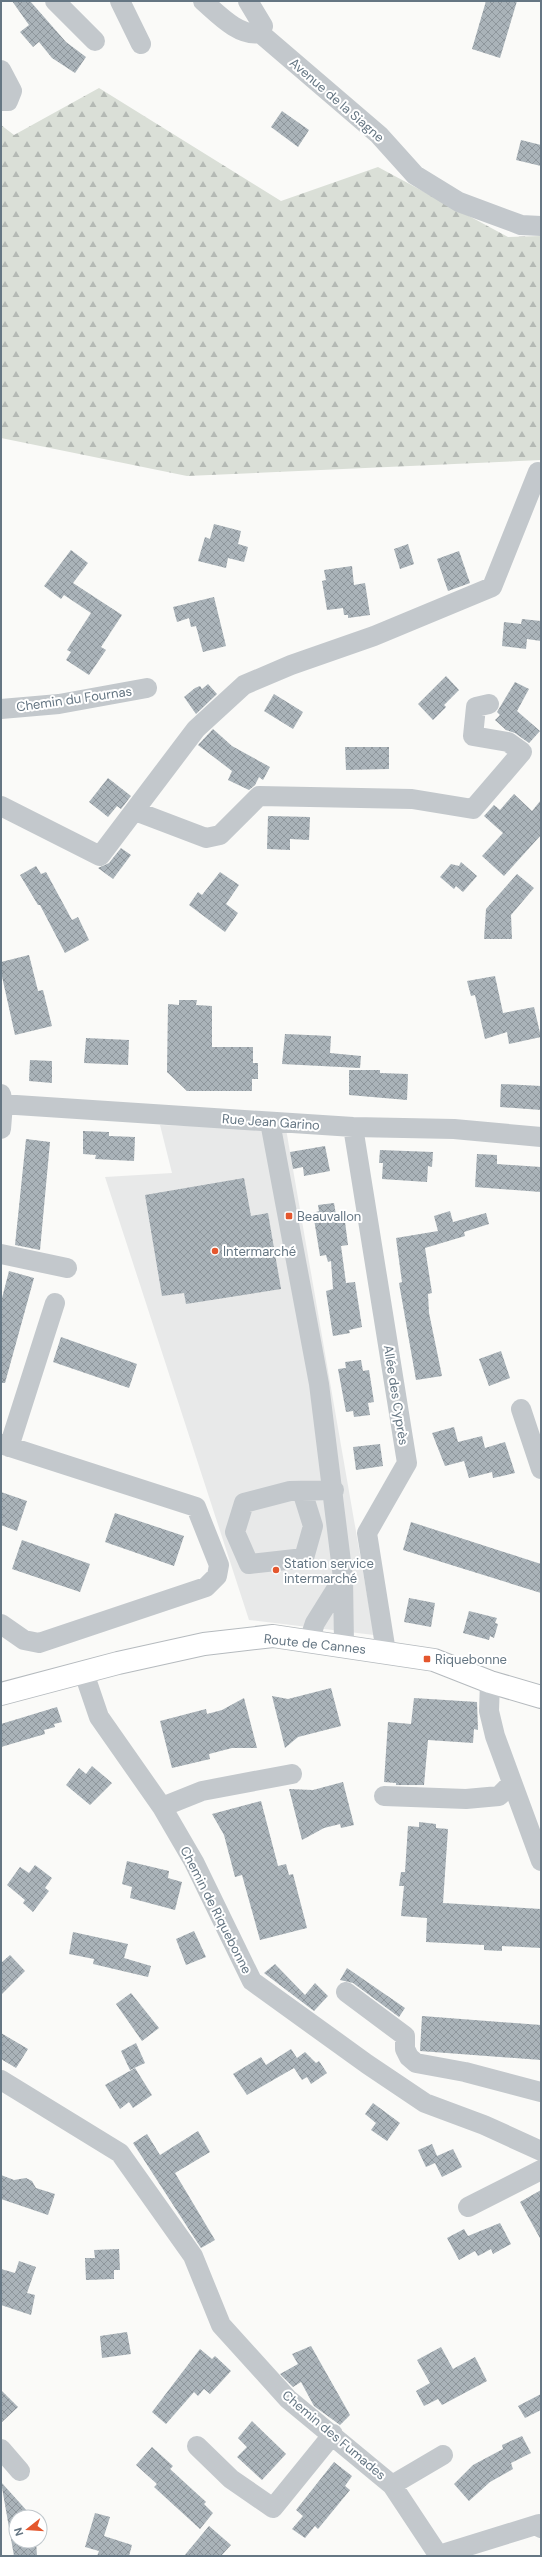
<svg xmlns="http://www.w3.org/2000/svg" width="542" height="2557" font-family="'DM Sans',sans-serif">
  <defs>
    <pattern id="forest-firs" width="22" height="20" patternUnits="userSpaceOnUse"><rect width="22" height="20" fill="#dadfd7"/><path d="M5 1l3.5 6h-7zM16 11l3.5 6h-7z" fill="#b4b9b4"/></pattern>
    <pattern id="building-cross-hatch" width="8" height="8" patternUnits="userSpaceOnUse"><rect width="8" height="8" fill="#aab3b9"/><path d="M0 0l8 8M0 8l8-8" fill="none" stroke="#8e969c"/></pattern>
  </defs>
  <rect width="100%" height="100%" fill="#fafaf8"/>
  <!-- built -->
  <path fill="#e8e9e9" d="M160,1125l126,4 88,506 -125,-15 -144,-443 67,-4z"/>
  <!-- forest -->
  <path fill="url(#forest-firs)" d="M99,88l182,113 97,-34 130,70 33,-1v224l-354,16 -186,-38v-313l13,10z"/>
  <!-- building -->
  <path fill="url(#building-cross-hatch)" d="M12,1h18l36,41 20,15 -11,16 -23,-15 -13,-16 -6,5 -13,-15 9,-7z
    M486,1h31l-17,57 -28,-9z
    M282,111l27,19 -11,17 -27,-20z
    M521,140l20,5v21l-25,-6z
    M214,524l27,7 -3,13 10,3 -4,15 -16,-4 -2,10 -28,-7 7,-24 5,2z
    M408,544l6,20 -14,5 -6,-20z
    M71,550l17,13 -15,20 49,32 -21,32 5,3 -17,25 -23,-15 5,-8 -4,-2 24,-37 -27,-18 -3,4 -17,-13z
    M459,551l11,32 -22,8 -11,-32z
    M352,566l2,19 11,-2 5,32 -22,3v-3h-4l-1,-7 -16,2 -5,-29 4,-1 -2,-10z
    M214,597l12,49 -23,6 -7,-26 -5,1 -2,-9 -12,4 -4,-15z
    M522,619l19,2v20l-14,-2 -1,10 -24,-3 2,-24 17,2z
    M446,676l13,14 -15,15 2,2 -13,13 -15,-16z
    M515,682l14,7 -12,22 23,20 -11,12 -14,-10 -9,-3 -11,-10 5,-5 -3,-3z
    M208,684l9,10 -21,20 -12,-17 11,-9 5,-2 2,3z
    M274,694l29,18 -10,17 -29,-18z
    M213,729l19,17 38,21 -7,13 -4,-3 -4,8 -6,5 -21,-10 4,-9 -34,-26z
    M345,747h44v22l-43,1z
    M108,778l23,18 -10,13 -4,-3 -9,11 -19,-15z
    M514,794l18,17 9,-11v35l-37,41 -22,-20 21,-23 -19,-17 10,-11 6,5z
    M268,816l42,1 -1,23 -19,-1v11l-23,-1z
    M121,848l10,7 -18,24 -15,-11 11,-5z
    M461,862l16,14 -14,16 -7,-6 -2,3 -14,-12 11,-13 8,2z
    M36,866l5,8 5,-2 26,48 6,-3 11,23 -24,13 -25,-48h-2l-18,-30z
    M220,872l19,13 -13,19 12,9 -13,19 -36,-27 9,-13 4,3z
    M517,874l17,14 -23,27 1,24h-28l2,-30z
    M29,955l9,36 5,-1 9,36 -37,9 -14,-63v-10z
    M495,976l8,37 31,-6 7,30 -32,7 -2,-12 -22,7 -10,-44 -4,1 -4,-15z
    M179,1000h18l-1,5 16,1v41h41v16h5v16h-6v12h-65l-20,-19 1,-68 11,1z
    M285,1034l46,2 -1,17 31,3 -1,12 -78,-4z
    M86,1038l43,2 -1,25 -44,-2z
    M30,1060l22,1v22l-23,-2z
    M349,1070h31v3l28,1 -1,26 -58,-5z
    M501,1084l40,2v24l-41,-3z
    M83,1131l26,1v4l26,1 -1,24 -39,-2 1,-4 -13,-1z
    M26,1139l24,3 -10,108 -25,-5z
    M325,1146l5,25 -26,5 -1,-9 -10,2 -3,-17z
    M380,1150l53,2 -1,15 -4,-1 -1,16 -45,-3 1,-16h-4z
    M477,1154l20,1v9l44,3v25l-66,-5z
    M244,1178l7,38 17,-3 13,76 -95,15 -2,-11 -22,3 -17,-101z
    M334,1203l2,12 8,-1 4,31 -7,1 5,37 9,-1 7,45 -13,3 1,3 -17,3 -7,-45 7,-2 -2,-28 -3,1 -2,-7 -6,1 -7,-43 6,-2 -1,-6z
    M450,1211l3,11 33,-9 3,11 -25,8 1,4 -40,12 7,45 -4,1 1,19 13,63 -26,4 -17,-97 3,-1 -6,-44 42,-7 -4,-15z
    M9,1271l25,7 -29,105h-4v-81z
    M61,1337l76,27 -8,24 -76,-26z
    M501,1351l9,27 -21,8 -10,-27z
    M361,1360l2,11 6,-1 5,32 -6,1 2,12 -16,2 -1,-6 -7,1 -8,-43 8,-1 -1,-6z
    M454,1427l4,15 24,-6 3,12 20,-6 10,31 -22,5 -1,-6 -23,6 -5,-17 -19,5 -13,-33z
    M380,1444l3,22 -27,4 -3,-23z
    M1,1492l26,9 -10,30 -16,-6z
    M115,1513l69,23 -10,30 -69,-24z
    M411,1522l130,42v29l-138,-43z
    M22,1540l68,24 -10,28 -68,-23z
    M409,1598l26,5 -4,24 -27,-5z
    M469,1611l28,7 -2,5 3,1 -4,14 -4,-2 -1,4 -26,-7z
    M331,1688l10,38 -43,11 -13,11 -13,-52 16,3z
    M244,1698l13,50h-25l-23,6 1,5 -38,9 -12,-47 46,-12 1,5 15,-4z
    M414,1698l63,4 1,28 -4,-1 -1,14 -45,-3 -4,45h-28v-2l-12,-1 4,-60 23,2z
    M57,1707l5,15 -8,2 1,3 -11,3 1,4 -44,13v-23z
    M92,1766l20,17 -22,22 -24,-20 13,-17 7,6z
    M343,1782l11,43 -13,3 -1,-4 -16,4 -22,12 -13,-51 24,1z
    M261,1801l17,65 8,-2 3,11 4,-1 14,54 -47,12 -18,-65 -7,2 -11,-42 -12,-21z
    M419,1822l17,2v4l12,1 -5,74 98,6v39l-39,-2v5l-18,-1v-5l-58,-3 1,-24 -26,-2 3,-30h-5l2,-14h4l3,-46 11,1z
    M127,1861l42,10 -1,7 14,4 -7,28 -45,-12 2,-11 -10,-3z
    M35,1865l17,13 -7,10 4,3 -16,21 -10,-9 2,-3 -18,-15 13,-18 9,6z
    M194,1931l12,26 -20,8 -10,-26z
    M73,1932l55,12 -4,14 27,8 -3,11 -55,-13 1,-5 -25,-5z
    M10,1955l15,16 -24,24v-32z
    M275,1964l30,31 10,-12 13,13 -14,15 -50,-38z
    M347,1968l58,40 -6,9 -46,-34 -13,-3z
    M131,1993l28,35 -17,13 -26,-37z
    M422,2016l119,9v35l-121,-9z
    M1,2033l27,16 -12,19 -15,-9z
    M136,2043l9,20 -15,7 -9,-19z
    M291,2049l6,9 8,-6 11,11 3,-2 8,12 -16,11 -4,-7 -5,3 -8,-12 -47,27 -14,-21 28,-17 5,8z
    M135,2068l17,27 -19,13 -4,-6 -9,7 -15,-24z
    M373,2103l27,20 -13,18 -16,-11 5,-7 -11,-9z
    M198,2131l12,21 -35,21 40,67 -14,8 -68,-105 14,-9 13,21z
    M432,2144l5,12 16,-7 9,18 -20,10 -7,-14 -9,4 -8,-17z
    M1,2175l13,5 12,-2 6,3 4,7 19,6 -7,21 -47,-16z
    M541,2190v50l-21,-38z
    M500,2223l11,21 -18,10 -2,-5 -13,7 -3,-5 -16,9 -12,-22 17,-9 4,7z
    M119,2249l1,21h-6v9l-28,1 -1,-22h10l-1,-8z
    M19,2261l17,6 -9,26 8,2 -4,20 -30,-10v-36l14,4z
    M127,2332l4,22 -29,4 -2,-22z
    M311,2346l39,69 -10,10 -26,-19 -13,-24 -8,5 -13,-13 18,-10 -6,-10z
    M441,2347l12,22 22,-12 12,24 -45,24 -4,-6 -14,7 -8,-15 14,-8 -13,-23z
    M200,2349l12,10 3,-3 16,15 -21,23 -6,-5 -6,7 -4,-4 -28,32 -14,-12z
    M1,2390l17,17 -17,16z
    M541,2394v16l-16,8 -7,-12z
    M252,2421l34,33 -24,26 -25,-23 10,-10 -9,-9z
    M522,2436l9,17 -20,10 2,6 -23,13 -21,19 -15,-17 19,-19 30,-16 -1,-4z
    M152,2447l21,19 -3,3 36,33 -2,2 9,9 -13,16 -46,-42 3,-3 -21,-19z
    M334,2462l18,14 -7,10 5,4 -32,39 -3,-3 -10,12 -13,-9 11,-13 -7,-6z
    M1,2482l27,30 1,5h-13v24h20l1,15h-23z
    M95,2513l15,4 -6,19 28,9 -3,11h-32l2,-5 -14,-4z
    M209,2526l22,19 -10,11h-37z"/>
  <g fill="none" stroke-linecap="round" stroke-linejoin="round">
    <!-- major casing -->
    <g stroke="#b5babe" stroke-width="24">
      <path id="major" d="M1,1694l117,-31 86,-19 69,-8 161,24 56,22 51,15"/>
    </g>
    <!-- minor -->
    <path stroke="#c3c8cc" stroke-width="20" d="M55,1l40,40
      M120,1l21,43
      M203,1c15,13 36,36 57,32l3,-7 -15,-25
      M260,33l119,102 36,40 44,27 62,23 20,1
      M1,70l11,21 -4,10h-7
      M1,709l58,-5 88,-16
      M1,806l99,50 96,-127 48,-44 47,-20 83,-29 118,-49 46,-115
      M135,811l71,27 14,-3 39,-39 153,3 61,10 49,-57 -14,-10 -35,-6 3,-29 13,-3
      M1,1094l2,10 -2,25
      M1,1104l352,23 101,2 87,8
      M270,1122l49,262 24,194 1,67
      M353,1127l54,336 -40,70 19,119
      M1,1254l66,14
      M521,1409l20,60
      M1,1444l195,63 23,58 -2,11 -11,11 -167,56 -15,-3 -23,-16
      M9,1447l46,-144
      M302,1491l11,35 -9,32 -55,6 -14,-32 9,-29 46,-12 44,-1
      M309,1641l6,-18 28,-45
      M84,1673l15,44 63,90 32,55 58,119 115,83 58,39 59,22 57,26
      M490,1682l-1,29 6,25 46,125
      M384,1796l82,3 33,-3 12,-12
      M162,1807l40,-16 90,-17
      M346,1992l59,44v13l4,8 7,6 49,9 76,20
      M1,2080l119,73 73,103 28,69 67,74 104,86 47,71
      M468,2207l73,-37
      M197,2446l34,33 42,29 60,-74
      M1,2449l19,22
      M392,2485l51,-30
      M439,2555l100,-31 2,4"/>
    <!-- major -->
    <use href="#major" stroke="#fff" stroke-width="22"/>
  </g>
  <!-- markers -->
  <g fill="#e4572e" stroke="#fff" stroke-width="1.5">
    <rect x="285" y="1212" width="8" height="8" rx="2"/>
    <circle cx="215" cy="1251" r="4"/>
    <circle cx="276" cy="1570" r="4"/>
    <rect x="423" y="1655" width="8" height="8" rx="2"/>
  </g>
  <g text-anchor="middle" dominant-baseline="central" stroke-width="4" stroke-linejoin="round" paint-order="stroke">
    <!-- street labels -->
    <g font-size="13" fill="#657683" stroke="#fff">
      <text transform="translate(337 100) rotate(41)">Avenue de la Siagne</text>
      <text transform="translate(74 699) rotate(-8)">Chemin du Fournas</text>
      <text transform="translate(271 1122) rotate(4)">Rue Jean Garino</text>
      <text transform="translate(396 1395) rotate(81)">Allée des Cyprès</text>
      <text transform="translate(315 1644) rotate(6)">Route de Cannes</text>
      <text transform="translate(216 1910) rotate(63)">Chemin de Riquebonne</text>
      <text transform="translate(334 2435) rotate(40)">Chemin des Fumades</text>
    </g>
    <!-- poi labels -->
    <g font-size="13" fill="#657683" stroke="#fff" text-anchor="start">
      <text x="297" y="1216">Beauvallon</text>
      <text x="223" y="1251">Intermarché</text>
      <text x="284" y="1563">Station service<tspan x="284" dy="15">intermarché</tspan></text>
      <text x="435" y="1659">Riquebonne</text>
    </g>
  </g>
  <!-- border -->
  <rect width="542" height="2557" fill="none" stroke="#657683" stroke-width="4"/>
  <!-- north arrow -->
  <g transform="translate(28 2529) rotate(253)"><circle r="19" fill="#ffffff" stroke="#c1c8cd"/>
  <path d="M0-3L7 15L0 10L-7 15Z" fill="#e4572e"/>
  <text y="-6" font-size="11" font-weight="bold" text-anchor="middle" fill="#657683">N</text>
  </g>
</svg>
